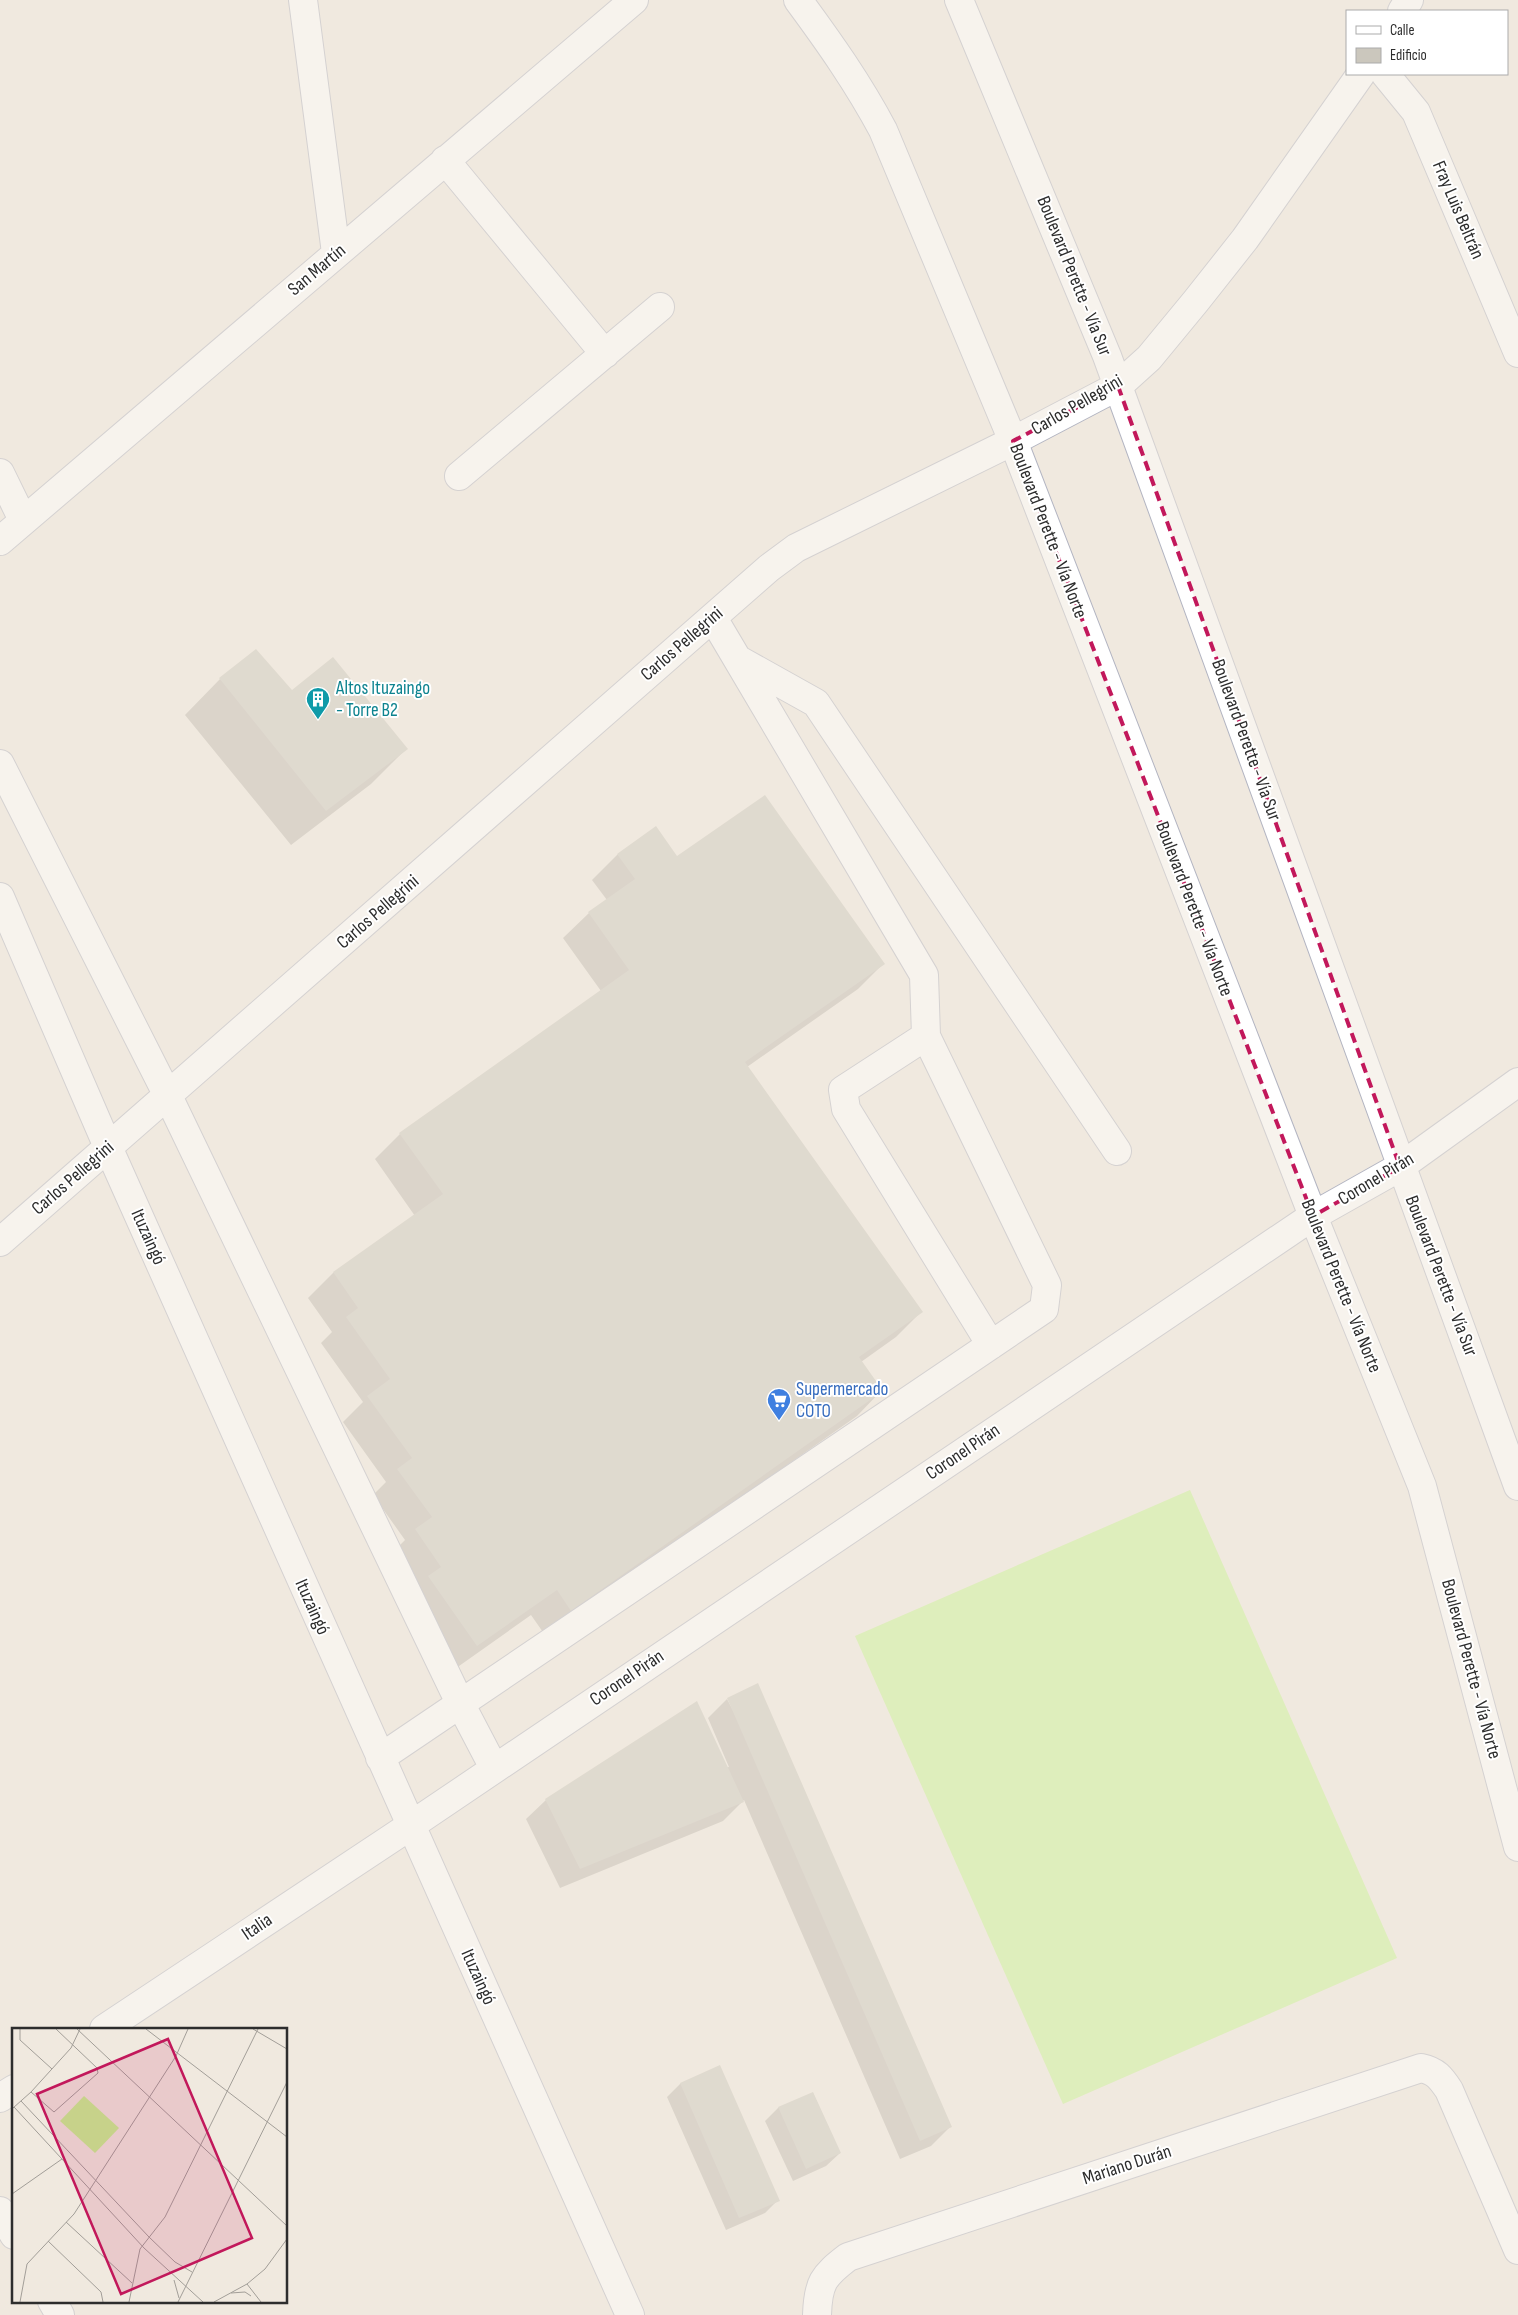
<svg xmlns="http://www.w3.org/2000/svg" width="1518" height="2315" font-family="'Sofia Sans Condensed',sans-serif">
  <rect width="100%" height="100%" fill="#f0e9df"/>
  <!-- pitch -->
  <path fill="#c8f392" d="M1190,1490l207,468 -334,146 -208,-468z"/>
  <!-- shadow -->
  <path fill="#0003" d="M220,679l72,13 114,57 -35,35 -80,61 -106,-130z
    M656,827l21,31 206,106 -25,25 -111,78 174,245 -25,25 -35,25 21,28 -25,26 -312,219 -14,-20 -79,56 -62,-116 15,-15 -32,-45 13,-13 -43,-60 20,-20 -42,-59 11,-11 -24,-34 25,-25 82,-57 -40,-57 25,-25 201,-143 -38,-53 26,-25 18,-13 -15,-20 25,-25z
    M727,1699l224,427 -20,20 -31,13 -156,-359 -21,21 -163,67 -34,-69 20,-19 183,-33 -21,-49z
    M719,2067l59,133 -13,13 -39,17 -59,-133 13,-13z
    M813,2093l27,60 -14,13 -33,15 -28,-60 13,-13z"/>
  <!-- building -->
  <path fill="#cbc7bd" d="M256,649l36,41 41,-33 75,92 -82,62 -107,-133z
    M765,795l120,169 -140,98 178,250 -64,45 24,34 -312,220 -14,-21 -80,56 -49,-70 13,-9 -26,-38 17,-12 -35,-48 15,-11 -45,-62 23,-17 -44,-62 12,-9 -25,-36 110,-78 -44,-61 230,-163 -41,-58 47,-33 -18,-25 39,-28 21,30z
    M758,1683l194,444 -32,14 -193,-443z
    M697,1701l47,101 -164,67 -35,-70z
    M720,2065l60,136 -41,17 -59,-135z
    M813,2092l28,61 -35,16 -28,-62z"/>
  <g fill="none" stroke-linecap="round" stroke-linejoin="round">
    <!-- minor casing -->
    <g stroke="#b3b5c2" stroke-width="30">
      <path id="minor" d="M303,0l33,253
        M798,0c31,42 60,83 85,130l130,311 300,775 109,270 96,361
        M959,0l148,356 411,1130
        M1402,11l7,-11
        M1385,74l31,38 102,241
        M445,160l160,194
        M0,473l23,47
        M459,476l201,-169
        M0,541l634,-541
        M739,660l77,43 301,448
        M0,764l168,332 292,607 34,65
        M0,897l108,250 522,1168
        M926,1036l-83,54 3,19 145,236
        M0,1242l769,-674 27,-20 217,-107 105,-55 31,-28 47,-57 49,-62 116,-165
        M380,1758l664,-449 3,-24 -121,-249 -2,-61 -211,-357
        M104,2029l306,-203 903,-610 87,-49 118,-85
        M0,2098l14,-9
        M0,2211l14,24
        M52,2301l8,14
        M817,2315c1,-32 6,-39 31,-58l573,-189c15,3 20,10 28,22l69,160"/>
    </g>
    <!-- minor -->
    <use href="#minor" stroke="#fff" stroke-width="28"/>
  </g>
  <!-- marked area -->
  <path d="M0 0H1518V2315H0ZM1118,386l282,781 -87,49 -300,-775z" fill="#f0e9df" fill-opacity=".55" fill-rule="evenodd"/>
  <path fill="none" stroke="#c2185b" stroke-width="4" stroke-dasharray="10 6" stroke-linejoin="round" d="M1118,386l282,781 -87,49 -300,-775z"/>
  <!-- icons -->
  <defs>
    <g id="building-pin" transform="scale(1.25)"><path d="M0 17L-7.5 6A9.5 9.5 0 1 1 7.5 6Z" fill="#0f9aa8" stroke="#fff"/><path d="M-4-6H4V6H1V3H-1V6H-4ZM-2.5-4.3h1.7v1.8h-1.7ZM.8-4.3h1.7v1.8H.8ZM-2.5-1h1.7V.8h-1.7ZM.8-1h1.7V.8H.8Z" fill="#fff"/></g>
    <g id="supermarket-pin" transform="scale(1.25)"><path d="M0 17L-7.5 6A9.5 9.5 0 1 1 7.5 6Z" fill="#3f7fe0" stroke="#fff"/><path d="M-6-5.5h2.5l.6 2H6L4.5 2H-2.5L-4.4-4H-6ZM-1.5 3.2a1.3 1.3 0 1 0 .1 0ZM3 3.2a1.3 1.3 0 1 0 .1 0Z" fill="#fff"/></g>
  </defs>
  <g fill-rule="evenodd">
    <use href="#building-pin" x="318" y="699"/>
    <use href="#supermarket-pin" x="779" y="1400"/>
  </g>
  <g text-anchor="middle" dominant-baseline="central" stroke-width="4" stroke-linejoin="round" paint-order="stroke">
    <!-- street labels -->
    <g font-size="19" fill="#2d2d2d" stroke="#fff">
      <text transform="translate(1458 210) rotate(67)">Fray Luis Beltrán</text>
      <text transform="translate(317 270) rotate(-40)">San Martín</text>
      <text transform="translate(1074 276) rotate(68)">Boulevard Perette - Vía Sur</text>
      <text transform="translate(1077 405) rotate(-30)">Carlos Pellegrini</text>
      <text transform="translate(1048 531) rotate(69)">Boulevard Perette - Vía Norte</text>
      <text transform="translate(682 644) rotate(-41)">Carlos Pellegrini</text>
      <text transform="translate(1246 740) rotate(70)">Boulevard Perette - Vía Sur</text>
      <text transform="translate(1194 909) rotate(69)">Boulevard Perette - Vía Norte</text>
      <text transform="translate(378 912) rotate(-41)">Carlos Pellegrini</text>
      <text transform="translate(73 1178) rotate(-41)">Carlos Pellegrini</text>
      <text transform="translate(1376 1179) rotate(-31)">Coronel Pirán</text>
      <text transform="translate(148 1237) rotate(66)">Ituzaingó</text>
      <text transform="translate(1441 1276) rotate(69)">Boulevard Perette - Vía Sur</text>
      <text transform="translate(1341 1286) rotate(68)">Boulevard Perette - Vía Norte</text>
      <text transform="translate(963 1452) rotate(-34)">Coronel Pirán</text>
      <text transform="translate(312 1607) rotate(66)">Ituzaingó</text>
      <text transform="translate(1471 1669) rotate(75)">Boulevard Perette - Vía Norte</text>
      <text transform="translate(627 1678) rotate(-34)">Coronel Pirán</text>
      <text transform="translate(257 1927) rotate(-34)">Italia</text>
      <text transform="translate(478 1977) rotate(66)">Ituzaingó</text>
      <text transform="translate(1127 2165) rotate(-18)">Mariano Durán</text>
    </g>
    <!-- culture labels -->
    <g font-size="19" fill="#0d838f" stroke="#fff" text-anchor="start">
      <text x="336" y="688">Altos Ituzaingo<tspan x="336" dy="22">- Torre B2</tspan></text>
    </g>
    <!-- shop labels -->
    <g font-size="19" fill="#366cbe" stroke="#fff" text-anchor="start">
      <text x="796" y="1389">Supermercado<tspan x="796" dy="22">COTO</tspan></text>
    </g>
  </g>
  <!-- overview -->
  <g transform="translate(12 2028)">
    <rect width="275" height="275" fill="#f0e9df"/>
    <path d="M72,68l35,32 -24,25 -35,-32z" fill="#c8f392"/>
    <path fill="none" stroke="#a29e98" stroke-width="1" d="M8,1v11l32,29M65,1l210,197M134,1l141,108M241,1l34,20M19,64l23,20 44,-39 -1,-5 -41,-39M9,73l128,136 26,25 17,10M2,79l130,141 59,54M1,80l18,-16 40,-44 9,-19M0,166l50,-35M54,194l66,61M36,213l53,51 2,10M162,252l5,18M235,256l14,18M219,265l14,-1 6,4M8,274l7,-38 47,-50 102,-158 12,-27M117,274l11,-53 25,-32 93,-188M166,274l109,-220M202,274l33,-18 18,-15 22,-30"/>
    <path fill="#c2185b" fill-opacity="0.15" stroke="#c2185b" stroke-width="2.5" d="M156,11l84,199 -131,56 -84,-200z"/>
    <rect width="275" height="275" fill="none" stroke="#2d2d2d" stroke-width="2.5"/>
  </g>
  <!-- legend -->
  <rect x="1346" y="10" width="162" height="65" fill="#ffffff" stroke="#ababab"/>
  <rect x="1356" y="26" width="25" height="8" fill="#ffffff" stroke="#ababab"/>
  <text x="1390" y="35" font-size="15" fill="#2d2d2d">Calle</text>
  <rect x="1356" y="48" width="25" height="15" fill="#cbc7bd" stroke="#ababab"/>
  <text x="1390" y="60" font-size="15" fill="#2d2d2d">Edificio</text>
</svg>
